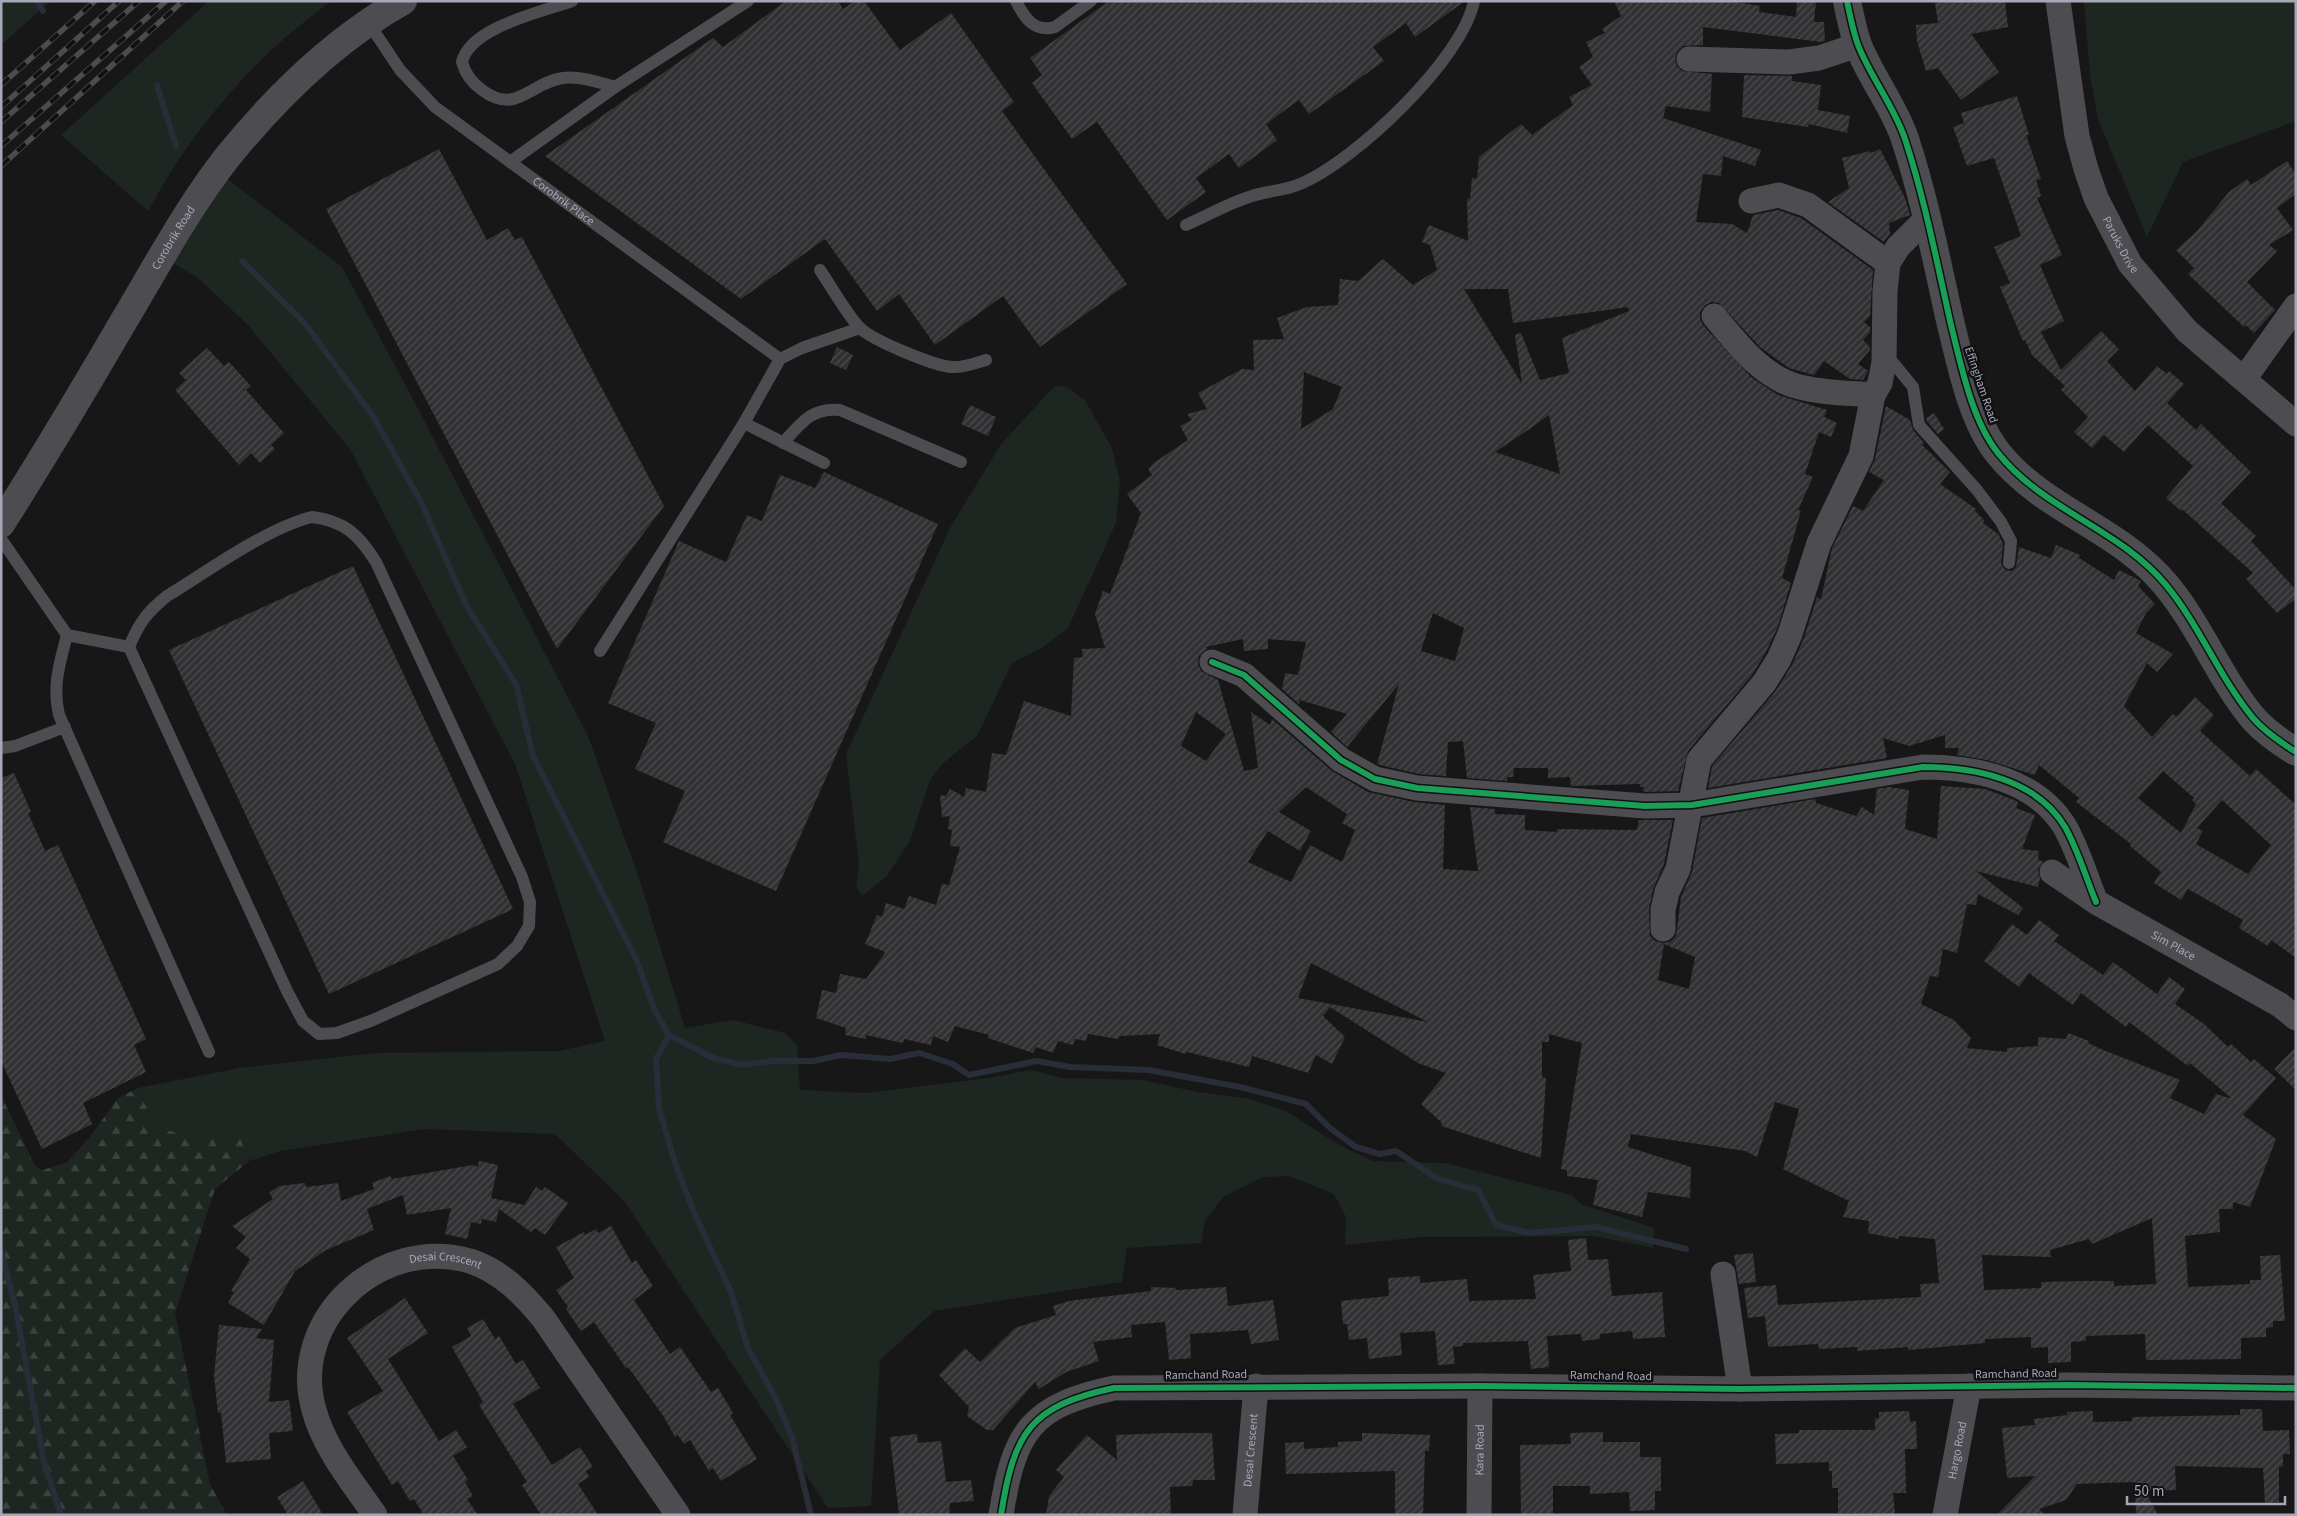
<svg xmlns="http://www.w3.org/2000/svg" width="2297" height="1516" font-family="'Source Sans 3',sans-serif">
  <defs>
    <pattern id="forest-firs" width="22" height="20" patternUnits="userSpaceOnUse" patternTransform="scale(1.25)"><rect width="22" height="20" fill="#1e2621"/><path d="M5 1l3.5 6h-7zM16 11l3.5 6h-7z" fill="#3c433f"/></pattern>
    <pattern id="building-hatch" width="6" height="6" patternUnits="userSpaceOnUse" patternTransform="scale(1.25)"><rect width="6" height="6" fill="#313133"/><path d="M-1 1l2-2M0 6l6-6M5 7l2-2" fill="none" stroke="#4c4c4e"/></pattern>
  </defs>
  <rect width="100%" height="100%" fill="#171717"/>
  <!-- green -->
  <path fill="#1e2621" d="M1,1h50l-50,44z
    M209,1h123c-57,40 -106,91 -146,148 -14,20 -26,41 -38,62l-87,-76z
    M2084,1h212v120l-113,41 -36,75 -49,-118 -8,-44z
    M226,178l116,89 73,136 173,333 51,142 46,150 48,-8 52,13 12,12 3,45 65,3 124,-15 42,-8 31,8 80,2 56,12 52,7 36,12 55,35 32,15 72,2 127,32 9,9 73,24 -1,20 -59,-12 -172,1 -77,8 1,-28 -12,-23 -45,-18 -27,1 -39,20 -18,24 -4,22 -74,5 -5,34 -188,29 -54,49 -9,146 -43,2 -204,-307 -69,-67 -130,-5 -145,22 -31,10 -8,-22 -74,-8 -14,-9 -15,-34 101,-20 137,-15 183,-2 46,-10 -90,-277 -165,-315 -102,-124 -50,-47 -25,-15z
    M1056,386l11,1 18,13 27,48 8,32 -4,43 -48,105 -26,20 -30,15 -35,73 -35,28 -12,16 -20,61 -23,35 -25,20 -6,-10 3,-21 -13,-111 104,-226 51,-84 47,-51z"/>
  <!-- forest -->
  <path fill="url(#forest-firs)" d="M138,1088l15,34 14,9 74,8 8,22 -34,28 -40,124 35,171 17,31h-226v-420l34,71 7,4 24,-7 24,-26 28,-39z"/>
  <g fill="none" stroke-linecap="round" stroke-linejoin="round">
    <!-- stream -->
    <path stroke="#292d39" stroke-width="6" d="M37,1l6,10
      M157,85l19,61
      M242,261l61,60 70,95 49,88 44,101 50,79 17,72 104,205 17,48 15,26 44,23 29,7 31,-4h40l28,-6 49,4 29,-6 34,11 16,11 68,-14 33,6 79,3 91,17 66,17 25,25 25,18 24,7 16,-3 42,28 40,11 18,35 34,8 66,-6 90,22
      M669,1035l-13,24 3,49 15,52 21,55 36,77 17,56 28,51 16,38 19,78
      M1,1251l14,54 29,157 17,53"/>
  </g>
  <!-- building -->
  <path fill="url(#building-hatch)" fill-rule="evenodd" d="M786,1h52l5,8 12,-8h9l36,49 51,-37 63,89 -12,9 125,173 -87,63 -37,-51 -68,49 -36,-51 -22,17 -52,-72 -84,60 -196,-143 168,-118 10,9z
    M1109,1h356l-50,36 -9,-14 -33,24 11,14 -75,53 -10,-14 -33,24 11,16 -38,28 -10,-14 -33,24 10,14 -39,28 -70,-98 -25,17 -40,-56 10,-8 -12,-17z
    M1614,1h115l31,5 -1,6 37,5 1,-16h19l-2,21h10l1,19 -4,1 -118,-15v18l-20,1 -6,6 -2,7 2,7 5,5 30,3 -2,38 -44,-6 -3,12 98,32 -6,16 -32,-10 -2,20 -18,-2 -7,48 36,2 15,9 6,-18 25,-5 23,8 72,52 -3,46 -6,6 6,5v5l-7,8 7,7v3l-12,14 10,7 -5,9 -13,-1 -26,-18 -10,14 -25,-7 -29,-21 -41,-44 -7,-1 -7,3 -5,7v7l3,6 49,53 26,17 49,15 -3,7 13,6 -6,14 -12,-5 -14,42 8,3 -15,33 3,1 -19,67 9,5 -14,46 -11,23 -14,23 -64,76 -10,40 -33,1 -2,-1 1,-4h-4v-3l-69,2 -1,-9 -22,1v-10h-34l-1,9h-6v4l-40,-3 -4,-37 -15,1 -2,34 -27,-2 -39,-9 -3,-1 22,-80 -52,63 -16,-15 16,-18 -47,-14 -1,4 -17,-15 3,-16 13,2 8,-33 -38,-3v10l-24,2 -1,-12 -37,8 1,2 -8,7 -1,8 3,7 17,9 26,91 14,-3 -7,-56 19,13 2,-6 60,52 36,21 46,10 31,3 -2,64 35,2 -8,-64 25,2v5l30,1v15l32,2v-3l80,1 2,-10h34l-9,44 -11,25 -4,21 1,26 5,5 8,2 7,-1 6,-6 5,-39 11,-25 10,-54 113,-19 1,4 40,13 6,-9 12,8 3,-26 12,-2 20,3 -4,39 32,10 4,-53 44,3 29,11 4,2 -2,6 19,7 -13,34 17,2 -1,8 5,3 -5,8 2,9 -2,8 -62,-16 47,37 -5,7 -40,-21 -2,11 -9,-1 -10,49 -14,-4 -5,28 -8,-1 -9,28 33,16 17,18 -4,10 40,4v-4l31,-2v-9l28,2 2,-6 21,8 -1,2 15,7 77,30 -10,18 34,16 12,-20 13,4 1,-1 -40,-34 -2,3 -59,-44 -3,5 -45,-34 -8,12 -44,-32 -10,14 -35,-26 28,-37 15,11 12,-15 20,15 -5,6 49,34 10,-13 44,32 12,-17 16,12 -10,15 29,20 24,23 3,-3 20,18 3,-3 22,19 -33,37 33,24 -26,68 -17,-5v7h-14l1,23 -35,4 3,51 62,-3v-4h11l-1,-24 20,-1 5,66h-12v6l-7,1v9l-25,1v21l-95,1 -1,-26 -59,2v5l-15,1v20l-23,1v-16l-17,1v-11l-46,2v4l-77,7v-3l-51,4v-4l-38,2 -1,-5 -50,3 -3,-31 -17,2 -4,-30 32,-3 2,20 143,-8 -1,-13 19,-1 -4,-44 -36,-3 -1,3 -30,-6 1,-12 -26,-4 6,-16 -66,-32 16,-60 -24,-7 -18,55 -12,-6 -114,-17 -3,13 63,20 -1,31 -42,-6 -6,25 -49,-12 5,-25 -31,-4v-6l-6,-1 21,-126 -33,-9v8h-7v35l4,1 -5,80 -100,-32 1,-3 -21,-19 25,-31 -28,-10 -88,-56 -7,9 22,21 -13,27 -16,-9 -8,18 -56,-17 -3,11 -62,-15 -1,2 -29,-9 3,-11 -40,2 -2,3 -30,-5 -2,7 -11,-2 -2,6 -15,-4 -5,12 -17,-6 -3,6 -45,-15 1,-3 -34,-9 -7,16 -15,-6 -2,9 -27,-6 -1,4 -37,-8v4l-21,-4 1,-7 -30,-10 6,-28 14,3 4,-19 26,5 17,-23 2,-4 -20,-8 12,-29 5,2 4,-14 18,6 5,-13 27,9 6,-21 7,1 11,-38 -10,-1 2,-16 -4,-1 2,-13 -8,1 -2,-22 6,1 4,-7 14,8 2,-9 20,4 6,-39 14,2 18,-54 47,15 3,-58 9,-1 -1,-8 23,-1 -10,-34 8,-23 7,3 31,-81 -14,-19 25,-19 -4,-6 7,-7 33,-22 -8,-14 12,-6 -5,-6 20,-5 -9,-16 44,-24 12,1 -1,-30 31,-1 -7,-21 30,-11 31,-2 2,-26 18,2 25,-22 30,26 24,-15 -7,-25 -8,-3 7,-17 39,16 -1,-42 3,-1 2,-20 5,1 2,-22 42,-33 11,11 41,-30 -4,-8 23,-12 -13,-18 14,-10 -7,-15 19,-9 -3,-4 19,-13zM1464,289h44l5,34 115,-16 1,4 -67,27 7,35 -29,7 -19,-47 -6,2 7,49zM1304,372l38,15 -9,22 -32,20zM1549,415l11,59 -65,-22 33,-22zM1433,613l31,15 -9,33 -34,-10zM1196,712l30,22 -20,27 -25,-15zM1306,787l41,27 -5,9 13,7 -13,32 -32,-17 -19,37 -43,-20 20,-31 32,20 11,-20 -32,-19zM1664,944l31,13 -6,32 -31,-9zM1311,963l117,59 -130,-24zM2152,1218l4,66 -42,2v-5h-30l-43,1v6l-57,2 -2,-35 69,2 -1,-7 39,-11 3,5z
    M1948,1h57l3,26 -37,7 28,38 -38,28 -23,-32 -12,3 -9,-30 -1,-16 22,-2 -3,-20z
    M1744,75l48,1v5l29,4 -3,25 32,6 -3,17 -38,-9 -1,3 -66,-10z
    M2017,96l12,39h-3l15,44 -5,1 5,16 -4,2 25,57 -22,10 24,56 -23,11 20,38 40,-39 18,18 -12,12 28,30 22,-25 10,8 2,-3 15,13 -17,19 29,27 5,-6 50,48 -30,31 35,33 -5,5 45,49v9l-19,14 -31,-34 7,-6 -71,-64 -1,2 -15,-13 27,-32 -45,-41 -24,27 -20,-17 -12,13 -18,-16 14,-15 -27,-27 4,-4 -33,-31 -7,-15 -2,1 -23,-54 10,-4 -16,-36 27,-11 -27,-78 -27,8 -14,-39 11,-4 -3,-10z
    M439,149l48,91 21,-12 7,12 7,-3 142,269 -107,143 -231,-440z
    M1880,149l25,49 5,17 -21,8 1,11 -6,8 -56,-40 21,-14 -7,-30 28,-7 1,2z
    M2287,161l9,14v19l-19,14 16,22 -24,15 8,6 -30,31 28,28 -21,23 -8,-8 -2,2 -56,-53 6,-6 -18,-18 21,-19 32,-39 18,-13 4,6z
    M837,347l16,8 -7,15 -16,-7z
    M207,348l17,18 5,-4 22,24 -5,4 38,43 -13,12 4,4 -15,14 -9,-10 -12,12 -64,-75 11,-10 -7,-7z
    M970,405l26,12 -8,19 -27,-12z
    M1886,406l24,14 3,10 11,13 -2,2 28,27 -10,12 36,25 -1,2 9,9 -1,3 15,11 5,9 -2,20 4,7 7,1 4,-4 3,-20 32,11 5,-13 24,10 -1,3 35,22 5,-10 22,11 -3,5 17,18 -9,9 -10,20 37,21 -16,18 -10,-9 -23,43 28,31 21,-23 4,3 18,-20 19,18 -14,16 50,45 6,-7 40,36v153l-25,-18 -3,6 -29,-18 4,-8 -55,-31 -7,11 -27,-17 7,-11 -31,-26 1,-2 -55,-42 3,-4 -40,-33 -4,10 -48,-15 -30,-5 2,-7h-14v-13l-36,11 -26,-8 4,20 -179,30 4,-22 63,-74 17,-27 12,-27 13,-41 4,2 11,-51 21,-42 10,5 21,-31 -15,-8 6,-13zM2163,771l31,27 -2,2 4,4 -15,29 -43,-35zM2222,800l49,45 -23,29 -52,-30 7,-13 -6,-3z
    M1934,413l10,16 -6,5 -11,-13 -1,-3z
    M824,472l114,52 -162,367 -113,-49 22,-51 -50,-22 21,-46 -48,-20 71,-162 47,21 21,-47 15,6 18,-46 35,13z
    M353,566l160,343 -184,85 -160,-344z
    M14,773l17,39 -3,1 17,38 13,-6 88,194 -12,6 12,27 -63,31 9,21 -50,25 -41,-88v-283z
    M2296,1047v43l-22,-21z
    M479,1161l19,4 -7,33 33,7 12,-18 6,4 3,-4 23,16 -23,32 -10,-7 -4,4 -32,-23 -3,13 -14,-3 -1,5 -10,-2 -4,17 -22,-5 6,-26 -44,7 -4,-20 -36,14 7,21 -48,20 -31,21 -31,54 -36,-22 6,-11 -3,-1 19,-32 -14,-11 10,-11 -14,-11 41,-27 -4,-6 10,-7 26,-3 1,4 32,-4 3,18 33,-12 -2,-6 18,-7 2,3 81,-14 5,2z
    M611,1226l21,37 4,-3 17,26 -19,14 36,54 10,-7 31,45 7,-4 15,25 -3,2 27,44 -36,22 -8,-13 -4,3 -19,-31 -6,4 -6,-9 -3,2 -11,-20 -36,-50 -2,1 -32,-46 -13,9 -15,-22 2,-2 -12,-17 18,-12 -18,-31 28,-15 1,3 11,-6 2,4z
    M1586,1238l2,22 20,-1 4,37 50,-4 3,45 -32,2 -1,-8 -32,3v5l-18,2 -1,-7 -34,2 2,31 -18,2 -3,-28 -65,2v3l-10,1 2,17 -17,1 -3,-34 -35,2 2,22 -33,4 -2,-21 -18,2 -2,-16h-4l-2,-23 48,-5 -1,-18 32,-2v7l47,-4 2,22 67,-2 -3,-24 38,-4 -3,-31z
    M1753,1253l3,29 -17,2 -5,-29z
    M1151,1287l25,1v2l50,-3 2,19 45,-6 6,40 -28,4 -3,-14 -58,4 1,24 -22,2 -4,-38 -34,3 1,12 -39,5 6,19 -33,11 -27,17 -4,-7 -42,48h-6l-20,-14 2,-9 -30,-32 26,-27 15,14 35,-34 41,-13 -3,-9 16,-5 82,-10z
    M405,1298l23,35 -40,26 51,82 17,-11 11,17 -14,9 15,24 -3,2 8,14 -6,3 11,16h-54l-10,-16 -4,2 -12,-20 -6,4 -45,-73 36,-21 -36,-53z
    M483,1319l12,20 4,-3 17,28 7,-4 17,28 -27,16 39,61 28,-18 13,20 -7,4 3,6 -11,7 20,31h-57l-19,-30 5,-3 -48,-77 4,-3 -31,-55 19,-11 -4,-8z
    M219,1325l43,4 -6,9 18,2 -5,62 20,-2 4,31 -24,2 2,26 -45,4 -5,-51 -3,1 -4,-37z
    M2240,1409h22l1,22 26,-1 1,24h-7v12l-4,1v35l-14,1 -2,-35 -88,-2 1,24 -31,1 13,24h-22l-1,-33 -58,2 -11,16 -27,9 6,6h-48l38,-39 -28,2 -5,-50 33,-3 -1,-6 34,-4 -1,-3 26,-1v11l39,-1v-4l108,-2z
    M1909,1411l1,11 6,-1 1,28h-12l1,44h-13l2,21 -57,-1v-25h-6v-17h-3v-9l-53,2 -1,-30 24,-1v-3h76v-11l4,-1v-6z
    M1603,1432v10h37v15h21v34h-6v19l-25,1 -1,-19 -39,2v-8h-37v28h-32l-1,-69 51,-1 -1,-11z
    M1168,1433h44l3,47h-22l-1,6 -22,1 1,28h-125l3,-19 15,-19 -8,-7 31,-35 30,25 -1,-25z
    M1362,1433l68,2 -1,16h-4l-2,64h-28v-44l-109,3 -1,-31 19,-1v7l34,-2v-5l24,-1z
    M917,1434l1,9 23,-2 5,41 25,-2 3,21 -24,2 -1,12h-50l-9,-78z
    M303,1481l20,34h-35l-11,-18z"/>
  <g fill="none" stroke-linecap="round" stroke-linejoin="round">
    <!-- service -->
    <g stroke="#4d4c51" stroke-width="12">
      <path d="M572,1c-30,11 -102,26 -110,61 3,11 10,21 20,28 35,26 48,-8 81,-12 18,-2 35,4 52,9"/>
      <path d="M1016,1c8,16 18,32 39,26l36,-26"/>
      <path id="s1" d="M368,22l32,48 35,37 345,252"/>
      <path d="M510,162l105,-75 133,-86"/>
      <path d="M1186,225c21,-9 41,-21 63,-28 16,-6 35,-6 51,-13 54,-22 163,-125 174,-183"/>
      <path d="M820,270c11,16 27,45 40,58 12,12 74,38 92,39 12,1 23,-4 34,-7"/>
      <path d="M1886,354l27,33 6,38 58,65 24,32 10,19 -2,22"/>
      <path d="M744,423l80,40"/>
      <path d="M783,443c18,-20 29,-36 57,-33l121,52"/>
      <path d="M312,517c33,4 47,18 64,45l146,315 8,25 -1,24 -12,20 -19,18 -125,56 -36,13 -18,1 -16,-13 -16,-30 -158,-344c10,-24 18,-35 38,-51 41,-25 100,-68 145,-79z"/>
      <path d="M1,539l66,96 62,12"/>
      <path d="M67,635c-7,27 -15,51 -8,80l150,337"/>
      <path d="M600,651l144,-228 36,-64 22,-11 58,-20"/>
      <path d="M1,748l14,-2 50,-19"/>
    </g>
    <!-- minor -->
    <g stroke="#4d4c51" stroke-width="25">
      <path id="s2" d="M2058,1l19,135 9,33 10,29 34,66 57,67 109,93"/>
      <path d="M1689,59l100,3 30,-4 39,-13"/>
      <path d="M1751,201l28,-6 29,10 80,58"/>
      <path d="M1714,316c23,27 47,60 82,70 25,7 52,7 77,9"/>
      <path d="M2244,379l52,-73"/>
      <path d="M1212,662l32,13 97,85 34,19 42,9 228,18 47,-1 231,-38c51,0 113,12 142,60 13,23 21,51 31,75"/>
      <path id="s3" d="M2052,872l44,30 184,103 16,13"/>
      <path d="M1663,929v-19l4,-18 11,-23 21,-109 65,-77 15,-24 11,-25 29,-91 42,-87 12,-61 7,-12 4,-21 1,-71 3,-28 10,-16 28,-28"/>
      <path d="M1723,1274l17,115"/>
      <path id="s4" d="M375,1515c-22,-32 -51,-67 -61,-105 -26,-91 67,-175 156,-149 31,10 53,33 73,57l135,197"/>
      <path d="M1001,1515c13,-83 29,-109 113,-127l366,-2 260,3 330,-4 226,3"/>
      <path id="s5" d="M1245,1515l11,-129"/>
      <path id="s6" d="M1479,1515l1,-129"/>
      <path id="s7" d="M1945,1515l24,-129"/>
    </g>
    <!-- tertiary -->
    <g stroke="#4d4c51" stroke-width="28">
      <path d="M1847,1c3,15 6,30 11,44 13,33 36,61 47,94 20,61 32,124 46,186 10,40 21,96 47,128 45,57 122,76 168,132 34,41 53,92 87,133 12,14 27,24 43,34"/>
      <path id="s8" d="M1,524c42,-66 82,-133 121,-200 33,-55 67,-119 107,-169 49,-60 106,-116 174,-154"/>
    </g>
    <!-- rail casing -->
    <g stroke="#4c4c50" stroke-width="5.5">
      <path id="rail" d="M1,85l94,-84
        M1,107l118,-106
        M1,122l138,-121
        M1,146l165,-145
        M1,166l182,-165"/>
    </g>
    <!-- rail -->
    <use href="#rail" stroke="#111113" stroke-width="4" stroke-dasharray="11" stroke-linecap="butt"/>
    <!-- cycleway casing -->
    <g stroke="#111113" stroke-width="9">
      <path id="cycleway" d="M1847,1c3,15 6,30 11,44 13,33 36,61 47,94 20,61 32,124 46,186 10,40 21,96 47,128 45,57 122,76 168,132 34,41 53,92 87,133 12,14 27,24 43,34
        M1212,662l32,13 97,85 34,19 42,9 228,18 47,-1 231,-38c51,0 113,12 142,60 13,23 21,51 31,75
        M1001,1515c13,-83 29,-109 113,-127l366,-2 260,3 330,-4 226,3"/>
    </g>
    <!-- cycleway -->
    <use href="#cycleway" stroke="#1a9f57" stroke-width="6"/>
  </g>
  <g text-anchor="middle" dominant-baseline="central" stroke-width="5" stroke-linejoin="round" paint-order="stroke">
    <!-- street labels -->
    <g font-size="12" fill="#a7a7b8" stroke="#111113">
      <text stroke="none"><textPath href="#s1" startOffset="268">Corobrik Place</textPath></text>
      <text stroke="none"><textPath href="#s8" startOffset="334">Corobrik Road</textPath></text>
      <text stroke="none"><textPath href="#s2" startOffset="254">Paruks Drive</textPath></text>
      <text transform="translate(1981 385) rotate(71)">Effingham Road</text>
      <text stroke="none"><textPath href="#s3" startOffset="142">Sim Place</textPath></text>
      <text stroke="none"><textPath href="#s4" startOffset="358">Desai Crescent</textPath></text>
      <text transform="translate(2016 1374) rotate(-1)">Ramchand Road</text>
      <text transform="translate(1206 1375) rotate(-1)">Ramchand Road</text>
      <text transform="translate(1611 1376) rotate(1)">Ramchand Road</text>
      <text stroke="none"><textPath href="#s5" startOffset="65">Desai Crescent</textPath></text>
      <text stroke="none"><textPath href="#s6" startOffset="65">Kara Road</textPath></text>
      <text stroke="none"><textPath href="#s7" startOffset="66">Hargo Road</textPath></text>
    </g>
  </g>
  <!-- border -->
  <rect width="2297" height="1516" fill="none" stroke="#a7a7b8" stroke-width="5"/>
  <!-- scale -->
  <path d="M2127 1496v8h158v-8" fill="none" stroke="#a7a7b8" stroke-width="2.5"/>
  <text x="2134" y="1496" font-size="15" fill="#a7a7b8" stroke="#111113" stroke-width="4" paint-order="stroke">50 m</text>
</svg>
